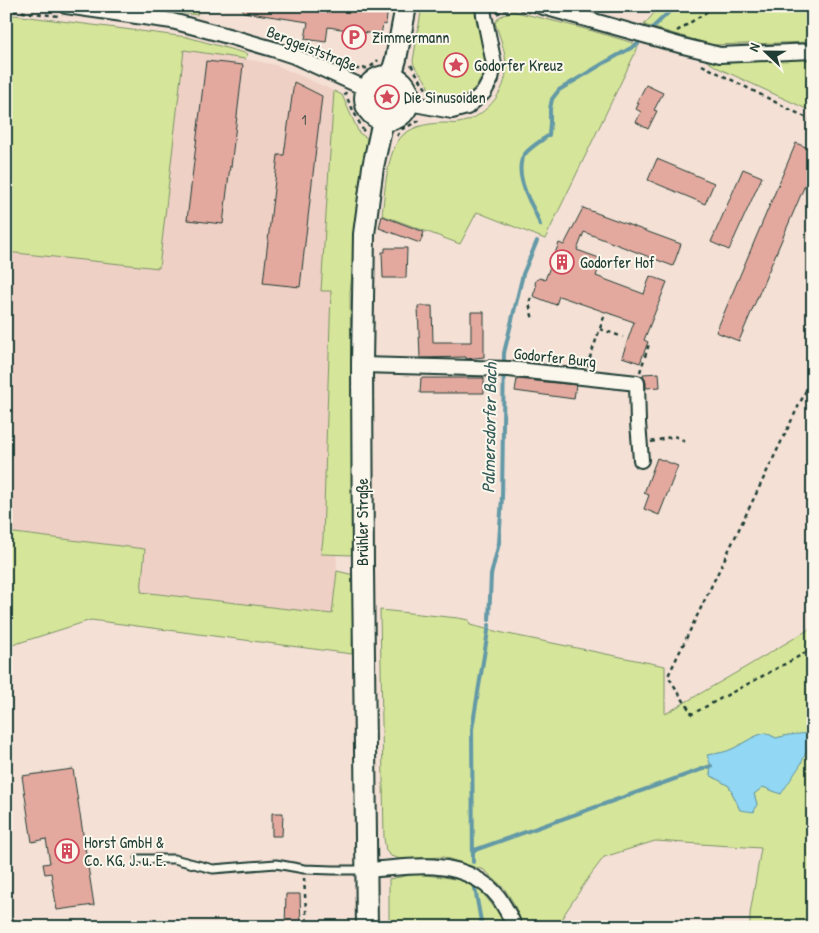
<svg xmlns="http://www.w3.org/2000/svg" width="819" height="933" font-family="'Patrick Hand',sans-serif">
  <rect width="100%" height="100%" fill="#f4e0d5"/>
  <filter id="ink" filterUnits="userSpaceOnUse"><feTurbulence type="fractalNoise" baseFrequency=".02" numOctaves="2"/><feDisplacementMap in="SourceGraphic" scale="10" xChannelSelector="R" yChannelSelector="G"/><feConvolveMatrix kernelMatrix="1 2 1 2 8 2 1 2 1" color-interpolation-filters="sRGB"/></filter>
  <g filter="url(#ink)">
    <!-- built -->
    <path fill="#efd0c5" d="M184,50l61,9 31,6 58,26 -13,200h10l6,280 -5,43 -192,-22 5,-43 -139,-17v-280l153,15z"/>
    <!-- green -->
    <path fill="#d5e599" stroke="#7a9166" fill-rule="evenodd" d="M122,6h76l-1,9z
      M422,6h53c1,5 1,11 2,16 3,14 10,30 8,45 -3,18 -22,37 -41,34 -3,-1 -8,-1 -11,-4 -4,-4 -5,-12 -8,-17 -4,-7 -11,-11 -12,-19z
      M660,6h153v36l-101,3 -68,-20z
      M512,11c42,10 85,20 127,34l-94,194 -68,-27 -17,32 -78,-29c3,-22 4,-64 21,-80 12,-10 28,-12 43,-12 4,0 8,1 12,0 24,-3 50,-31 48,-56 0,-15 -6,-30 -11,-44l4,-6z
      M6,14l181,23 61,17 -3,5 -61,-9 -25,218 -153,-16z
      M813,59v53l-93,-43 -15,-9 15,1z
      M334,91l8,4 17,38 8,5 -17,154 3,263 -32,-1 2,-15 8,-248h-10z
      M6,532l139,17 -4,43 191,22 5,-43 17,4 -2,79 -261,-34 -85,27z
      M380,610l78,8 11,2 1,5 33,8 162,33v48l81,-47 67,-40v300h-63v-13l11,-66 -106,-7 -51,16 -15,20 -24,36 -5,14h-39l-1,-9 -7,-16 -9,-14 -20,-18 -41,-13 -43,2 -9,-3 -5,-5 -2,-13zM766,733l10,5 13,-3 -8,59 -18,-7 -9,7 3,10 -17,6 -11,-24 -19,-11 1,-9 -3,-11c6,-1 14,-2 20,-4 14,-6 24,-15 38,-18z
      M416,874l27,3 17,3 21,11 17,21 7,15h-116v-48z"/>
    <!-- water -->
    <path fill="#92d7f3" stroke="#6499a7" d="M766,733l10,5 13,-3 20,-2v12l-8,19 -20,30 -18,-7 -9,7 3,10 -3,8 -14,-2 -11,-24 -19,-11 1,-9 -4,-11c7,-1 14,-2 20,-4 15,-5 23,-15 39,-18z"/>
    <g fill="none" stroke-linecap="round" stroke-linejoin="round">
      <!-- stream -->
      <path stroke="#6499a7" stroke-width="4" d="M648,32l22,-21 7,-5
        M540,225c-3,-10 -7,-17 -11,-25 -6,-13 -13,-32 -5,-45 6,-8 17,-14 25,-20l1,-12v-14l2,-10 7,-9 45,-27 34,-19
        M489,620l2,-45 8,-32 3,-46 2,-144 19,-79 14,-33
        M472,851l239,-85
        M473,862l-1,-133 17,-104
        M475,888l7,39"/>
    </g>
    <!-- building -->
    <path fill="#e3a99f" stroke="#1f3d34" d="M243,6h145l-2,19 -3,-1 -2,11 -53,-8 -2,15 -21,-3 3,-17 -65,-10z
      M206,61l37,4 -12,102 -1,-1 -7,58 -36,-4z
      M294,82l28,14 -22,191 -37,-4 15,-128h6z
      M646,85l17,8 -9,17 3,1 -9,18 -12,-7 5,-10 -5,-3 3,-6 -2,-1z
      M796,143l17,7v16l-74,175 -23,-9z
      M657,159l57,24 -9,21 -57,-24z
      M743,169l19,8 -33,73 -18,-8z
      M583,208l98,36 -8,22 -89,-34 -7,18 25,9 -6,17 48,18 6,-18 17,6 -23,58 4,2 -8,21 -18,-6 12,-35 -75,-26 -3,9 -23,-9 3,-9 -1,-3 1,-4 4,-2 5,2 14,-37 5,2z
      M382,216l42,16 -4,11 -41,-15z
      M385,248h22l-1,30h-23l-1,-26h3z
      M418,306h14l1,36h38v-30h13v45l-18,2v-2l-46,1z
      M659,373l1,14 -14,1v-6l-3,-8z
      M421,378h63v15h-64z
      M517,379l59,6 -2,14 -59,-8z
      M657,458l21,8 -19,49 -15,-6 5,-14 -5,-2z
      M73,769l21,136 -37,5 -6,-37 -6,1 -2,-10 7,-1 -4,-24 -14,3 -10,-66z
      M272,813h11l-1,23h-10z
      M286,894h14l1,33h-16z"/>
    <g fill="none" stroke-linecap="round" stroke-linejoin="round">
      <!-- service casing -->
      <g stroke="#1f3d34" stroke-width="11">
        <path id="service" d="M139,859h35l39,10 63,-5 28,5 29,1h31"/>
      </g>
      <!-- minor casing -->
      <g stroke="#1f3d34" stroke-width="18">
        <path id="minor" d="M66,6l106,15 56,15 45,13 21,7 73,33
          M540,6l143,40 37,9 93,-4
          M409,103l43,8 15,-4 17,-15 7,-13 3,-15 -10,-49 -1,-9
          M362,365l147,4 128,14 1,40 3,37
          M367,870c36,-2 77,-11 110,9 12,7 20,14 27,27 4,7 8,13 10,21"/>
      </g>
      <!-- secondary casing -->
      <g stroke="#1f3d34" stroke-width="24">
        <path id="secondary" d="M365 98a22 22 0 1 1 44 0a22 22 0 1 1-44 0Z
          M391,76l5,-17 10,-53
          M367,927l-4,-358 -1,-204 2,-131 9,-67 10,-47"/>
      </g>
      <!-- path -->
      <path stroke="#1f3d34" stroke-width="2.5" stroke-dasharray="4 4" stroke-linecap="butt" d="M6,10l53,6
        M497,14l1,-1 14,-5 17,4
        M677,31l39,-25
        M411,65l17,27v2
        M702,65l111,56
        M355,69c10,0 17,-1 23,-9
        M346,92l-1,2 19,38
        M397,136l5,-7 21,-10
        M531,298l-2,5 4,17
        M600,329l23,8
        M587,366l18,-52
        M640,372l9,-28
        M813,376l-145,300 24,38 104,-56 17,-10
        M651,442l23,-6 9,4 3,5
        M304,878l3,49"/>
      <!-- service -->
      <use href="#service" stroke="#fbf7ec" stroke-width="7"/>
      <!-- minor -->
      <use href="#minor" stroke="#fbf7ec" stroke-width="14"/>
      <!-- secondary -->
      <use href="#secondary" stroke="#fbf7ec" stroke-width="20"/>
    </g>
  </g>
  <!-- icons -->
  <defs>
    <g id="parking-ring" transform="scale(1.25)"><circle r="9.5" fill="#fbf7ec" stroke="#d1495b" stroke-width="1.5"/><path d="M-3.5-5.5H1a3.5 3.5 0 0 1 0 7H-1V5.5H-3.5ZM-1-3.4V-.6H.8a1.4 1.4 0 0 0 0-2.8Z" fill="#d1495b"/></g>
    <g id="sight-ring" transform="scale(1.25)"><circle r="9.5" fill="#fbf7ec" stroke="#d1495b" stroke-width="1.5"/><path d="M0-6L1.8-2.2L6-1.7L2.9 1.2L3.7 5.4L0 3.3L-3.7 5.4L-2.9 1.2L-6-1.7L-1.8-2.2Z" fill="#d1495b"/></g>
    <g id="building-ring" transform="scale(1.25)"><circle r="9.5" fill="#fbf7ec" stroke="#d1495b" stroke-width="1.5"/><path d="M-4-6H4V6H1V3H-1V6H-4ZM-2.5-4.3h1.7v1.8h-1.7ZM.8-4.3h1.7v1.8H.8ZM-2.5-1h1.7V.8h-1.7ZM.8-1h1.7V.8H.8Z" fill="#d1495b"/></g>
  </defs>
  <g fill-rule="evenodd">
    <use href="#parking-ring" x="354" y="37"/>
    <use href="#sight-ring" x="456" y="65"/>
    <use href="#sight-ring" x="387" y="97"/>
    <use href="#building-ring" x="562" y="262"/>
    <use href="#building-ring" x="67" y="851"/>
  </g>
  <g text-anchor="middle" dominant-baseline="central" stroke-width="4" stroke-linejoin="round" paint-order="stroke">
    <!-- number labels -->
    <g font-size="14" fill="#50584f">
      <text x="304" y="119">1</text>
    </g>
    <!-- poi labels -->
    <g font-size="16" fill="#1f3d34" stroke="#fbf7ec" text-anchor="start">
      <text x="372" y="37">Zimmermann</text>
      <text x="474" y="65">Godorfer Kreuz</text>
      <text x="404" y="97">Die Sinusoiden</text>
      <text x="580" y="262">Godorfer Hof</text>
      <text x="84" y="842">Horst GmbH &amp;<tspan x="84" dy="18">Co. KG, J. u. E.</tspan></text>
    </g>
    <!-- street labels -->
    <g font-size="16" fill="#1f3d34" stroke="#fbf7ec">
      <text transform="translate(312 48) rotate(22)">Berggeiststraße</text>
      <text transform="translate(555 357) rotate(6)">Godorfer Burg</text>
      <text transform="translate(362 522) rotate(-90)">Brühler Straße</text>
    </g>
    <!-- water labels -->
    <g font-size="18" font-style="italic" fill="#365c5a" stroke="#fbf7ec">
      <text transform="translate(489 428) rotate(-89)">Palmersdorfer Bach</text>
    </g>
  </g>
  <!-- margin -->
  <rect width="819" height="933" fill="none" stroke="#fbf7ec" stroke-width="25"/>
  <rect x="12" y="12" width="794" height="908" fill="none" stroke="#1f3d34" stroke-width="2" filter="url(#ink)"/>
  <!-- north arrow -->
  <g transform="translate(766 52) rotate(292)" stroke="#fbf7ec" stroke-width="4" paint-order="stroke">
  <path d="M0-4L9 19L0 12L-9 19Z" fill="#1f3d34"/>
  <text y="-8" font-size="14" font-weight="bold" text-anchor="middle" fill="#1f3d34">N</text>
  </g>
</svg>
